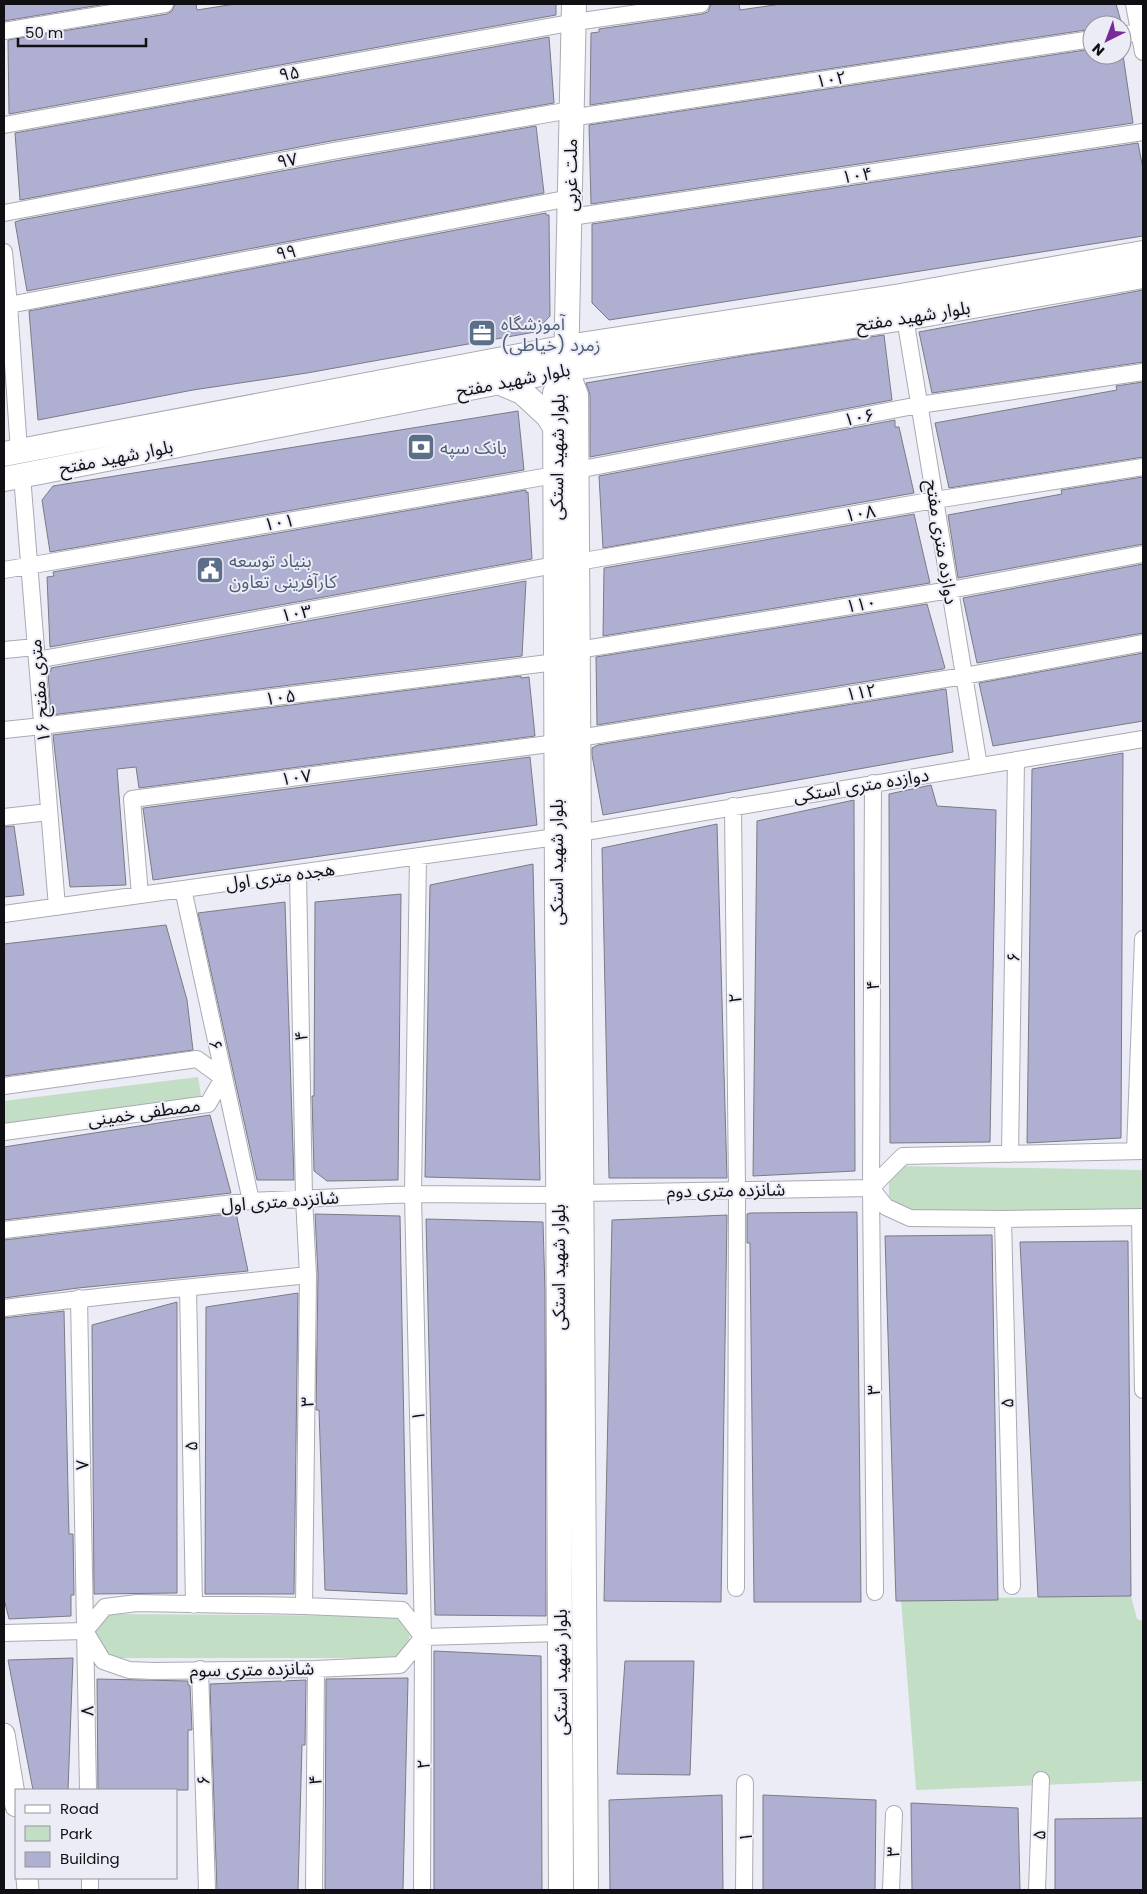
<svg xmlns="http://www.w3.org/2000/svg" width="1147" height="1894" font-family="Poppins,'Noto Sans Arabic',sans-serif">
  <rect width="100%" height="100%" fill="#ececf6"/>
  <!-- green -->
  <path fill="#c2dec5" d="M198,1077l4,24 -198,26v-26z
    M904,1166l239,4v49l-249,-8 -5,-12v-19z
    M1131,1596l6,23 6,2v160l-227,9 -15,-191z
    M110,1614l287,2 14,15 -5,19 -10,8h-279l-14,-8 -10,-18 7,-10z"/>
  <!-- building -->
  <path fill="#afafd1" stroke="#7a7b84" d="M4,4h102l-102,17z
    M175,4h21l1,6 38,-6h321v11l-547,99 -1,-74 159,-26 5,-3z
    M711,4h28l1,6 41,-6h335l6,21h-30v4l-502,76 1,-72 8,-1v-3l103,-15 6,-2z
    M549,37l5,66 -223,38 -311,59 -5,-67z
    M1092,49v6h31l10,68 -542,81 -2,-79z
    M536,126l8,67 -517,98 -12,-69 6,-2 314,-59z
    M1138,143l5,26v67l-534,84 -17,-17v-79z
    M546,213v2h3l1,101 -15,16 -228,41 -114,17 -155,30 -9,-109z
    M1143,290v72l-211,31 -13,-61z
    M884,335l8,65 -302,57v-62l-4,-12 163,-28z
    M1143,382v75l-194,31 -14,-65 182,-33 -1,-4z
    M518,411l6,59 -474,82 -8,-52 11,-14z
    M895,420v7h4l15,66 -311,55 -4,-72z
    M1143,477v67l-185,34 -10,-63 114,-21 -1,-4z
    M526,490v3l2,-1 4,67 -482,88 -3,-70 7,-1 -1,-4z
    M914,514l16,69 -327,53 1,-68z
    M1143,564v69l-166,30 -14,-65z
    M526,581l-4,75 -471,59 -3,-43 3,-1v-3z
    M927,604l18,64 -2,1 -346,56 -1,-68z
    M1143,653v68l-150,25 -14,-63z
    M521,676v2l8,-1 6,59 -396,52 -3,-21 -19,2 9,116 -56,2 -17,-152z
    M946,689l7,63 -350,63 -11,-60v-7l6,-3z
    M1123,753l-2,385 -94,5 5,-374z
    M530,757l7,68 -384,55 -10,-72z
    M931,785l6,21 59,4 -6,332 -100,1 -1,-349z
    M854,800l1,371 -102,5 4,-355z
    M717,824l10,354h-118l-7,-330z
    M14,826l10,69 -20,2v-70z
    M533,864l7,316 -115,-3 5,-292z
    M401,894l-3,286 -71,1 -13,-10 -2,-75h2l1,-194z
    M285,902l9,278h-37l-59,-267z
    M166,925l21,75 6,50 -189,26v-132z
    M210,1115l21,78 -227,27v-73z
    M857,1212l4,390h-107l-4,-359h-3v-29l3,-1z
    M236,1213l12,58 -170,17 -74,10v-58z
    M315,1214l85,2 7,378 -82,-4 -6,-180h-3l2,-135z
    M727,1215l-6,387 -117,-1 8,-381z
    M426,1219l117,3 2,69 1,325 -111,-1z
    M992,1235l6,365 -102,1 -11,-365z
    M1128,1241l3,355 -93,1 -18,-355z
    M298,1293l-4,301h-89l1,-287z
    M177,1302v291l-83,1 -2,-269z
    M64,1311l5,223h4l1,61h-3v21l-62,3 -5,-20v-281z
    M434,1651l107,5 1,234h-108z
    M73,1658l-5,132h-35l-25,-130z
    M625,1661h69l-4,114 -73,-1z
    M408,1678l-5,212h-78l1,-211z
    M97,1679l91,2v4h2l2,45h-4v60h-90z
    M306,1680l-1,65h-3l-4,145h-81l-7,-206z
    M722,1795l1,95h-113l-1,-90z
    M763,1795l113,5 -1,90h-112z
    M911,1803l107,5 2,82h-108z
    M1143,1818v72h-88v-71z"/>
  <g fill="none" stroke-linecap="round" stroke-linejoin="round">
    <!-- minor casing -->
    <g stroke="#aaaab3" stroke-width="18">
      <path id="minor" d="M1134,4l9,48
        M4,31l161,-27
        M1122,35l17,-3
        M570,118l522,-79
        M4,125l571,-103 126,-18
        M4,213l329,-62 238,-41
        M571,217l572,-85
        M4,252l5,53 10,146
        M4,309l5,-4 561,-107
        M905,318l74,448
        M577,470l342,-65 224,-33
        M22,476l35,431
        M578,562l357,-62 208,-33
        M4,570l551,-95
        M4,650l32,-3
        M578,650l372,-60 193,-36
        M37,660l518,-95
        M4,730l38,-4 514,-64
        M579,738l385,-62 179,-33
        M873,783l-2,405 4,404
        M733,806l4,384 -1,398
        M4,817l45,-5
        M579,833l564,-94
        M418,856l-5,338 10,443 -1,253
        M298,874l6,324 4,77 -4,331
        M183,889l68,312
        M140,895l-8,-96 424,-56
        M4,914l552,-77
        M4,1086l193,-27 26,19 -15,26 -204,28
        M1135,1151l8,-212
        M1010,1154l6,-394
        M871,1188l15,19 24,11 93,1 140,-2
        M581,1193l290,-5 32,-32 240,-5
        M1140,1217l3,173
        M1003,1219l9,367
        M4,1230l247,-29 162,-7 145,1
        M188,1288l6,317
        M79,1298l9,492
        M4,1308c101,-13 203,-22 304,-33
        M85,1631l18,30 26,9 25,1 162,-2 84,-4 23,-28 137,-4
        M85,1631l20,-24 32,-4 167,3 98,4 21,27
        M4,1633l81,-2
        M200,1669l7,221
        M90,1878v12
        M314,1890l2,-221
        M744,1890l1,-107
        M891,1890l3,-76
        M1037,1890l4,-110"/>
    </g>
    <!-- tertiary casing -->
    <g stroke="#aaaab3" stroke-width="23">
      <path id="tertiary" d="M4,1734l12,72
        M27,1878l1,12"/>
    </g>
    <!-- secondary casing -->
    <g stroke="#aaaab3" stroke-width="26">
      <path id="secondary" d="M574,4l-8,365 10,26 10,1495
        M498,382l24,10 26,24 7,11
        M4,454l563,-107 334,-51 242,-43
        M4,479l562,-110 339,-51 238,-42
        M561,1890l-6,-1497 11,-24"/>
    </g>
    <!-- minor -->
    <use href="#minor" stroke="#fff" stroke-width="16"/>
    <!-- tertiary -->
    <use href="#tertiary" stroke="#fff" stroke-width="21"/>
    <!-- secondary -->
    <use href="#secondary" stroke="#fff" stroke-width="24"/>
  </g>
  <!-- icons -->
  <defs>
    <g id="office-square" transform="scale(1.4375)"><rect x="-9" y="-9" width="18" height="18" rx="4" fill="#5c6f8a" stroke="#ececf6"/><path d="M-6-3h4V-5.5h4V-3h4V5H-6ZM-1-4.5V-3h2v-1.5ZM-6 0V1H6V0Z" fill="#fff"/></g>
    <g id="bank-square" transform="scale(1.4375)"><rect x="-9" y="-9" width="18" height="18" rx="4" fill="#5c6f8a" stroke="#ececf6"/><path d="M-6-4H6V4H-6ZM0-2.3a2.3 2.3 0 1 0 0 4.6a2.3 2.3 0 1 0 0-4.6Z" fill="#fff"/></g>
    <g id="civic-square" transform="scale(1.4375)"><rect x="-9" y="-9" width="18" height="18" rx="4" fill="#5c6f8a" stroke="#ececf6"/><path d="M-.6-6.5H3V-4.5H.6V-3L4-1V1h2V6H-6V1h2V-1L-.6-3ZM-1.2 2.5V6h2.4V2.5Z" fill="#fff"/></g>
  </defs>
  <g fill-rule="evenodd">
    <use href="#office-square" x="482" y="333"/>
    <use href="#bank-square" x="421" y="447"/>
    <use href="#civic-square" x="210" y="570"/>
  </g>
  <g text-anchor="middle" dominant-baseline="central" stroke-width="4" stroke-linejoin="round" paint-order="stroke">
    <!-- street labels -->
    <g font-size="18" fill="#101014" stroke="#ececf6">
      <text transform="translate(289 73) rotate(-10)">۹۵</text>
      <text transform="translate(831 79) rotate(-9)">۱۰۲</text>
      <text transform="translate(287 160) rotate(-11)">۹۷</text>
      <text transform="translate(570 175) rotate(-90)">ملت غربی</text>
      <text transform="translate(857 175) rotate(-8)">۱۰۴</text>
      <text transform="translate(286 252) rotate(-11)">۹۹</text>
      <text transform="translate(913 316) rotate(-9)">بلوار شهید مفتح</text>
      <text transform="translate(513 380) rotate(-11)">بلوار شهید مفتح</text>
      <text transform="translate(859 417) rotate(-11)">۱۰۶</text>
      <text transform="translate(116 457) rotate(-11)">بلوار شهید مفتح</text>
      <text transform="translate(557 457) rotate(-89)">بلوار شهید استکی</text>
      <text transform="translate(860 513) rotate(-10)">۱۰۸</text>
      <text transform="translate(279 522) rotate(-10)">۱۰۱</text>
      <text transform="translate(942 542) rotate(81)">دوازده متری مفتح</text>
      <text transform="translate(861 604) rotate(-9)">۱۱۰</text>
      <text transform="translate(296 613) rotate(-10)">۱۰۳</text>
      <text transform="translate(39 691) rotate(-95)">۱۶ متری مفتح</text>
      <text transform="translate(861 692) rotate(-9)">۱۱۲</text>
      <text transform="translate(280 697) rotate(-7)">۱۰۵</text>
      <text transform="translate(296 777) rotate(-8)">۱۰۷</text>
      <text transform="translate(861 785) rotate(-9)">دوازده متری استکی</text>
      <text transform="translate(556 862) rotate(-90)">بلوار شهید استکی</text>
      <text transform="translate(280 876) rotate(-8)">هجده متری اول</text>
      <text transform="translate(1013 957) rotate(-89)">۶</text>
      <text transform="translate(872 985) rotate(-90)">۴</text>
      <text transform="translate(735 998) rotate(-91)">۲</text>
      <text transform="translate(301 1036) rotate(-91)">۴</text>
      <text transform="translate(216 1045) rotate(78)">۶</text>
      <text transform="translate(144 1112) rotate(-8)">مصطفی خمینی</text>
      <text transform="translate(726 1190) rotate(-1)">شانزده متری دوم</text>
      <text transform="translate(280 1201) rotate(-4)">شانزده متری اول</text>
      <text transform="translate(558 1267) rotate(-90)">بلوار شهید استکی</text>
      <text transform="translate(873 1390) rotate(-90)">۳</text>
      <text transform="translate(307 1402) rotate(-89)">۳</text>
      <text transform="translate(1007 1403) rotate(-91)">۵</text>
      <text transform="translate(418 1416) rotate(-91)">۱</text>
      <text transform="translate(191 1446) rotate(-91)">۵</text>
      <text transform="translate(82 1465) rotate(-91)">۷</text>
      <text transform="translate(252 1669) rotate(-1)">شانزده متری سوم</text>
      <text transform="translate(560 1672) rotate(-90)">بلوار شهید استکی</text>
      <text transform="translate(87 1711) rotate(-91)">۸</text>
      <text transform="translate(423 1764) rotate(-90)">۲</text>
      <text transform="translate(203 1780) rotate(-92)">۶</text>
      <text transform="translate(315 1780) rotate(-89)">۴</text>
      <text transform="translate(1039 1835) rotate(-88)">۵</text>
      <text transform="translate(745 1837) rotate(-90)">۱</text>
      <text transform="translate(893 1852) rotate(-88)">۳</text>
    </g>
    <!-- service labels -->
    <g font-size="18" fill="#4e5e75" stroke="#ececf6" text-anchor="start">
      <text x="501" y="323">آموزشگاه<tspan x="501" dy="21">زمرد (خیاطی)</tspan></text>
      <text x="440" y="447">بانک سپه</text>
      <text x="229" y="560">بنیاد توسعه<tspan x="229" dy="21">کارآفرینی تعاون</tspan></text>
    </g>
  </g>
  <!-- border -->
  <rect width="1147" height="1894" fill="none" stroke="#101014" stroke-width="10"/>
  <!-- legend -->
  <rect x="15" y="1789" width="162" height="90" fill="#ececf6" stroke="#94949c"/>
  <rect x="25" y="1805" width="25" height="8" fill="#ffffff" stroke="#94949c"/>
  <text x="60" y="1814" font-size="15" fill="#101014">Road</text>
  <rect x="25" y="1826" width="25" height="15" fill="#c2dec5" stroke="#94949c"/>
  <text x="60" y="1839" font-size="15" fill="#101014">Park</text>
  <rect x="25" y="1852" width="25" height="15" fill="#afafd1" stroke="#94949c"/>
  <text x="60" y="1864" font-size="15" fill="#101014">Building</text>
  <!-- north arrow -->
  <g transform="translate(1107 40) rotate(222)"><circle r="24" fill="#ececf6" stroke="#94949c"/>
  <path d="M0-4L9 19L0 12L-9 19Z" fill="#78299a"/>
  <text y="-8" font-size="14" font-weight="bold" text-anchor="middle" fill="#101014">N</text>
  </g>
  <!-- scale -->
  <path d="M18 38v8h128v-8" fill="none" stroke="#101014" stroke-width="2.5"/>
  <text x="25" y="38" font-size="15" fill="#101014" stroke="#ececf6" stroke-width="4" paint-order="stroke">50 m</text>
</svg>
